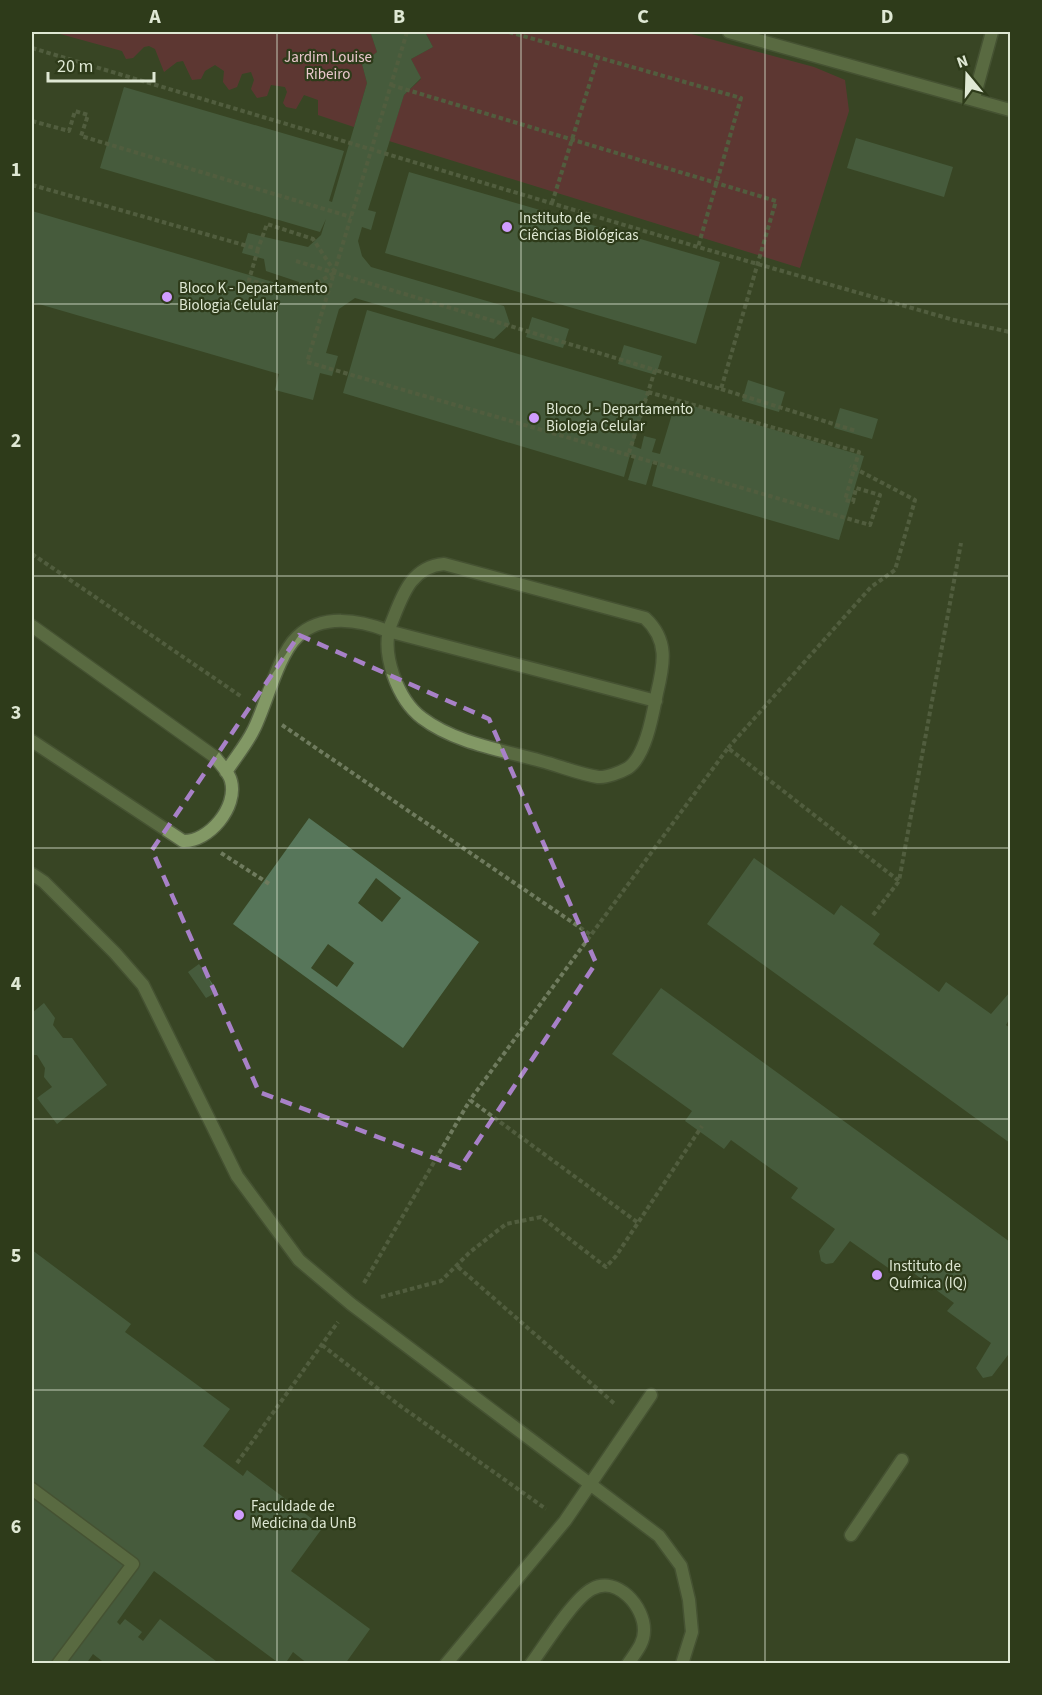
<svg xmlns="http://www.w3.org/2000/svg" width="1042" height="1695" font-family="'Source Sans 3',sans-serif">
  <rect width="100%" height="100%" fill="#384624"/>
  <!-- green -->
  <path fill="#8b2744" d="M53,32h321l-3,2 6,18 -15,12 5,19 -13,44 -36,-12v-15l-14,-5 -8,14 -10,-2 -3,-4 4,-11 -2,-5 -14,-2 -4,11 -10,2 -6,-9 3,-9 -3,-8 -9,2 -5,13 -8,3 -6,-8 1,-11 -9,-6 -10,6 -4,8 -9,1 -9,-19 -6,1 -13,10 -9,-23 -6,-3 -5,1 -11,11 -7,1 -4,-8z
    M425,32h259l130,35 31,13 4,31 -49,157 -411,-127 15,-46 17,-16 -10,-20 22,-12z"/>
  <!-- building -->
  <path fill="#57765a" fill-rule="evenodd" d="M374,32h51l8,15 -22,12 10,19 -17,17 -36,115 8,2 -5,18 -9,-3 -4,14 4,15 9,11 133,39 6,18 -16,15 -139,-41 -16,11 -13,44 12,3 -6,20 -12,-3 -7,27 -38,-10 4,-16 -247,-72v-91l268,79 -1,-8 -33,-11 -2,-12 -22,-6 6,-20 60,14 13,-12 5,-16 -6,13 -220,-64 24,-81 220,64 -15,50 3,1 35,-119 -5,-19 15,-12 -6,-18z
    M856,138l97,29 -9,30 -97,-29z
    M409,172l311,90 -24,82 -311,-91z
    M367,310l282,82 -16,54 8,3 3,-13 12,3 -4,13 8,2 16,-53 188,55 -25,84 -187,-54 6,-24 -5,-1 -7,24 -18,-5 7,-24 -5,-1 -6,22 -281,-84z
    M532,317l37,12 -6,19 -37,-11z
    M624,345l38,11 -6,19 -38,-11z
    M748,380l37,12 -6,20 -37,-11z
    M840,408l38,11 -6,20 -38,-11z
    M309,818l170,124 -76,106 -170,-124zM376,878l25,20 -19,24 -24,-19zM328,944l26,19 -17,24 -26,-19z
    M754,858l80,57 7,-10 33,24 6,5 -7,10 66,48 7,-10 45,32 19,-22v26l-4,7 4,3v115l-303,-219z
    M199,964l17,25 1,3 -11,6 -18,-26z
    M661,988l349,254v115l-2,-2 -16,21 -9,2 -7,-10 15,-25 -44,-32 7,-8 -54,-40 -6,9 -44,-31 -17,22 -7,1 -5,-3 -2,-10 16,-22 -44,-31 7,-10 -67,-48 -7,9 -39,-28 7,-10 -80,-57z
    M44,1003l11,15 -2,7 10,13h9l35,47 -50,39 -20,-26 15,-11 -8,-10 1,-9 -8,-13h-5v-42z
    M32,1250l99,74 -6,8 105,77 -27,37 40,30 4,-6 76,57 -32,44 79,58 -25,35h-37l-15,-12 -8,12h-5l-126,-93 -37,51 3,3 5,-6 17,13 -4,5 5,4 17,-22 60,45h-114l-13,-10 -7,10h-54z"/>
  <g fill="none" stroke-linecap="round" stroke-linejoin="round">
    <!-- service casing -->
    <g stroke="#566344" stroke-width="15">
      <path id="service" d="M729,32l281,78
        M974,98l18,-66
        M444,564l201,54c24,22 19,46 12,75 -4,20 -11,63 -29,75 -7,4 -22,10 -30,9 -19,-3 -38,-11 -57,-16 -39,-11 -86,-18 -119,-43 -24,-18 -42,-65 -31,-94 11,-27 19,-57 53,-60z
        M32,626l183,131c5,7 14,15 16,24 7,26 -22,61 -48,60l-151,-100
        M226,772c9,-14 21,-28 28,-43 12,-24 24,-74 43,-92 25,-24 63,-17 91,-6l268,70
        M32,874l12,8 71,71 28,32 94,191 62,84 52,44 308,232 22,30 8,34 3,32 -10,32
        M851,1535l51,-75
        M446,1664l119,-143 86,-126
        M531,1664c14,-19 43,-66 61,-75 25,-14 53,18 52,42 0,13 -9,22 -16,33"/>
    </g>
    <!-- pedestrian casing -->
    <g stroke="#566344" stroke-width="15">
      <path id="pedestrian" d="M32,1489l101,75 -75,100"/>
    </g>
    <!-- path -->
    <path stroke="#6f7b5e" stroke-width="4" stroke-dasharray="4.5 3" stroke-linecap="butt" d="M407,32l-100,330 563,163 10,-30 -24,-7 -3,14 -8,-2 14,-48 -211,-60
      M509,32l232,66 -43,149
      M32,48l666,199 256,73 56,12
      M391,85l385,116 -55,188 -66,-19
      M32,121l37,10 6,-20 13,4 -7,21 270,81
      M32,185l226,64 9,-25 46,15 22,33
      M552,203l46,-146
      M258,249l-9,31 49,14 36,-21
      M296,261l359,109 -27,86
      M721,389l135,42
      M32,554l210,143
      M282,725l309,210
      M728,748l143,-161 24,-17 20,-70 -65,-34
      M221,853l50,32
      M873,915l26,-34
      M637,1222l-167,-122 258,-352 171,133 62,-338
      M458,1267l158,138
      M364,1283l106,-183
      M381,1297l60,-16 29,-29 36,-28 35,-7 65,50 10,-11 86,-130
      M322,1345l77,60 147,104
      M237,1463l101,-141"/>
    <!-- service -->
    <use href="#service" stroke="#829865" stroke-width="12"/>
    <!-- pedestrian -->
    <use href="#pedestrian" stroke="#829865" stroke-width="12"/>
  </g>
  <!-- marked area -->
  <path d="M0 0H1042V1695H0ZM299,635l190,84 107,244 -136,205 -201,-76 -107,-242z" fill="#384624" fill-opacity=".55" fill-rule="evenodd"/>
  <path fill="none" stroke="#a881c8" stroke-width="4.5" stroke-dasharray="12 8" stroke-linejoin="round" d="M299,635l190,84 107,244 -136,205 -201,-76 -107,-242z"/>
  <!-- grid -->
  <path fill="none" stroke="#dfe8d4" stroke-width="1.5" stroke-opacity="0.55" d="M277,32v1632M521,32v1632M765,32v1632M32,304h978M32,576h978M32,848h978M32,1119h978M32,1390h978"/>
  <!-- markers -->
  <g fill="#d09dfe" stroke="#2e3b1a" stroke-width="2">
    <circle cx="507" cy="227" r="6"/>
    <circle cx="167" cy="297" r="6"/>
    <circle cx="534" cy="418" r="6"/>
    <circle cx="877" cy="1275" r="6"/>
    <circle cx="239" cy="1515" r="6"/>
  </g>
  <g text-anchor="middle" dominant-baseline="central" stroke-width="4.5" stroke-linejoin="round" paint-order="stroke">
    <!-- park labels -->
    <g font-size="15" fill="#e9c7cc" stroke="#2e3b1a">
      <text x="328" y="57">Jardim Louise<tspan x="328" dy="17">Ribeiro</tspan></text>
    </g>
    <!-- poi labels -->
    <g font-size="15" fill="#dfe8d4" stroke="#2e3b1a" text-anchor="start">
      <text x="519" y="218">Instituto de<tspan x="519" dy="17">Ciências Biológicas</tspan></text>
      <text x="179" y="288">Bloco K - Departamento<tspan x="179" dy="17">Biologia Celular</tspan></text>
      <text x="546" y="409">Bloco J - Departamento<tspan x="546" dy="17">Biologia Celular</tspan></text>
      <text x="889" y="1266">Instituto de<tspan x="889" dy="17">Química (IQ)</tspan></text>
      <text x="251" y="1506">Faculdade de<tspan x="251" dy="17">Medicina da UnB</tspan></text>
    </g>
  </g>
  <!-- border -->
  <rect width="1042" height="1695" fill="none" stroke="#2e3b1a" stroke-width="66"/>
  <!-- north arrow -->
  <g transform="translate(967 75) rotate(341)" stroke="#2e3b1a" stroke-width="4.5" paint-order="stroke">
  <path d="M0-4.5L10 22L0 15L-10 22Z" fill="#dfe8d4"/>
  <text y="-9" font-size="16" font-weight="bold" text-anchor="middle" fill="#dfe8d4">N</text>
  </g>
  <!-- scale -->
  <path d="M48 72v9h106v-9" fill="none" stroke="#dfe8d4" stroke-width="3"/>
  <text x="57" y="72" font-size="18" fill="#dfe8d4" stroke="#2e3b1a" stroke-width="4.5" paint-order="stroke">20 m</text>
  <rect x="33" y="33" width="976" height="1629" fill="none" stroke="#dfe8d4" stroke-width="2"/>
  <g font-size="20" text-anchor="middle" font-weight="bold" fill="#dfe8d4">
    <text x="155" y="23">A</text>
    <text x="399" y="23">B</text>
    <text x="643" y="23">C</text>
    <text x="887" y="23">D</text>
    <text x="16" y="176">1</text>
    <text x="16" y="447">2</text>
    <text x="16" y="719">3</text>
    <text x="16" y="990">4</text>
    <text x="16" y="1262">5</text>
    <text x="16" y="1533">6</text>
  </g>
</svg>
